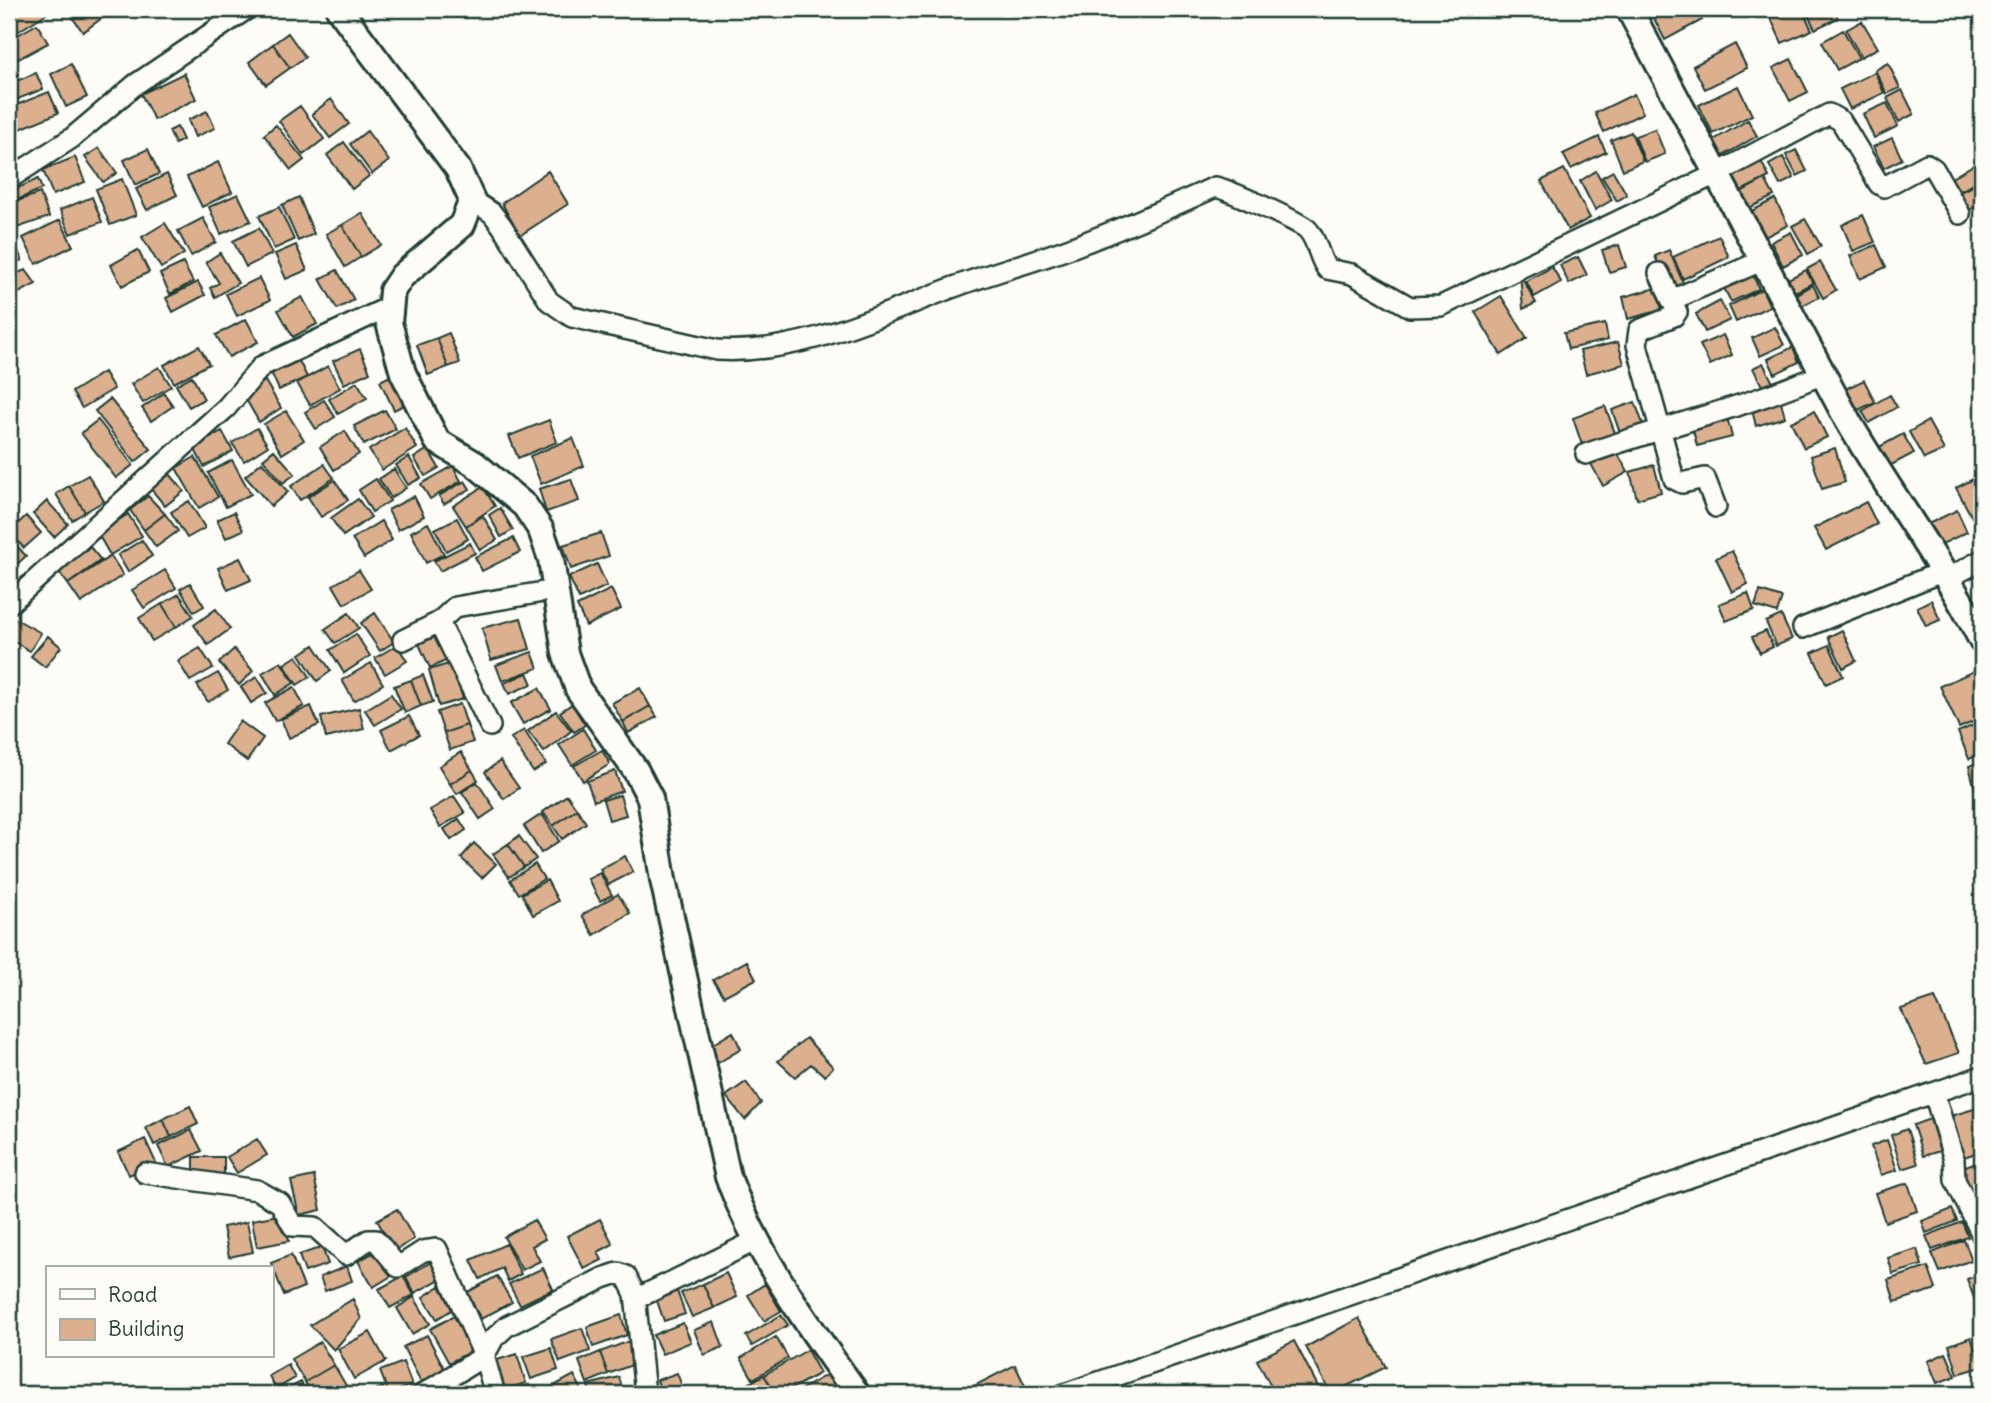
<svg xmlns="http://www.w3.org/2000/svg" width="1991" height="1403" font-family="Delius,sans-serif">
  <rect width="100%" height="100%" fill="#fdfcf7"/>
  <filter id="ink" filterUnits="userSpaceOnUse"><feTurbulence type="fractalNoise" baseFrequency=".0143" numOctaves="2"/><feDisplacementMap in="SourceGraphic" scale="14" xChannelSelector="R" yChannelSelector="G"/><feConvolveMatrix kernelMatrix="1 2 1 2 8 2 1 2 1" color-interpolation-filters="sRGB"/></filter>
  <g filter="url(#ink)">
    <!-- building -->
    <path fill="#dcaf8e" stroke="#1f3d34" stroke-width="2" d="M23,9h24l2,3 -40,25v-20z
      M83,9h19l4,6 -23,17 -11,-15z
      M1471,9h25l-22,8z
      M1649,9h47l6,11 -37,20z
      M1770,9h32l10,21 -30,13 -15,-33z
      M1805,9h28l5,9 -23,11z
      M1862,21l16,27 -17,9 -15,-27z
      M37,24l11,19 -39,21v-24z
      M1843,30l16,28 -22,12 -15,-28z
      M288,33l17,24 -15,11 -17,-24z
      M273,44l17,24 -24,17 -17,-23z
      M1735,44l12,24 -42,21 -12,-23z
      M1791,59l17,33 -18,9 -17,-33z
      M1888,63l12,25 -13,6 -12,-24z
      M71,64l16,33 -21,10 -15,-33z
      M1875,72l9,21 -34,16 -10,-20z
      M36,73l7,16 -30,12 -4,-17z
      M184,73l12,26 -42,21 -13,-26z
      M1738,86l14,29 -39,19 -14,-29z
      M1902,90l12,24 -15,8 -12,-24z
      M49,92l9,21 -38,16 -9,-22z
      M1634,94l9,19 -39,19 -9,-19z
      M331,99l18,25 -19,14 -18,-24z
      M1887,103l11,23 -24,12 -11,-24z
      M300,106l24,33 -21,16 -24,-34z
      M207,111l8,17 -20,9 -7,-17z
      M1748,120l9,16 -36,21 -9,-16z
      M276,125l28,35 -13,10 -27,-35z
      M177,127l6,13 -8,4 -6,-13z
      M1655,129l10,25 -20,8 -10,-26z
      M367,131l22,30 -17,13 -22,-30z
      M1631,132l12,29 -20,9 -12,-30z
      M1599,137l7,15 -35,17 -8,-15z
      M1892,138l10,21 -18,9 -11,-21z
      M344,142l25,34 -17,13 -25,-34z
      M9,145l6,12 -6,4z
      M99,148l18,25 -14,9 -18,-25z
      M148,149l11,25 -24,11 -11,-25z
      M1796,150l11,21 -10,5 -11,-21z
      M75,157l10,25 -32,13 -10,-25z
      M1759,157l10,20 -34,17 -11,-20z
      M1783,157l11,21 -14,7 -11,-20z
      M218,162l14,30 -30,15 -15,-30z
      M1975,164l7,14 -26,16 -8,-14z
      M1564,169l26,49 -22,12 -27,-49z
      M548,171l20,33 -49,32 -17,-33z
      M1596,171l16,29 -17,10 -15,-29z
      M1613,171l14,24 -10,6 -15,-24z
      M167,174l10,21 -30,15 -11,-21z
      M38,179l4,10 -32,14 -1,-11z
      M122,179l14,36 -26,10 -14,-36z
      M1765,179l9,17 -33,16 -8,-16z
      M1982,181v22l-16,9 -10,-18z
      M40,193l9,24 -35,12 -5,-25z
      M238,194l13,27 -30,13 -12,-27z
      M92,197l10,25 -32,12 -10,-24z
      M299,197l15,37 -16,7 -16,-36z
      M1775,199l13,26 -27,14 -13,-26z
      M279,207l15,33 -20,9 -15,-33z
      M362,213l19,32 -20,12 -19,-32z
      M1863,215l12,27 -22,9 -11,-26z
      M203,218l13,24 -25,14 -13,-25z
      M1805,219l16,27 -13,8 -16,-28z
      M60,220l13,26 -37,18 -13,-26z
      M165,223l19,31 -23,14 -19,-31z
      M342,225l19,32 -16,10 -19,-33z
      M259,228l13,26 -26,13 -13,-26z
      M1791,232l12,23 -20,11 -12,-24z
      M1719,236l10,21 -46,22 -10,-22z
      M14,242l8,18 -13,6v-22z
      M296,245l11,25 -21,9 -11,-25z
      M1619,245l7,22 -17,5 -7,-22z
      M1876,245l10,22 -26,12 -10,-23z
      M138,250l11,22 -27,14 -11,-21z
      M1669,250l15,35 -14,7 -15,-36z
      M220,253l18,30 -23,14 -5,-9 9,-5 -13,-21z
      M1578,257l9,18 -18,9 -9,-19z
      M1820,262l16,28 -13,8 -16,-29z
      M183,263l10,19 -23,12 -10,-20z
      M1552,267l9,15 -27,15 -8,-16z
      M26,270l10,14 -27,14v-22z
      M337,270l17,30 -17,9 -17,-30z
      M1806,270l7,13 -30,15 -7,-13z
      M1520,274l16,29 -13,6z
      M1753,275l6,14 -28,13 -7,-14z
      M259,278l11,22 -33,16 -11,-22z
      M198,282l7,13 -32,17 -7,-14z
      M1813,285l6,12 -23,12 -6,-12z
      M1656,288l6,22 -34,9 -5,-22z
      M1762,289l8,17 -34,16 -7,-16z
      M1501,296l26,42 -26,17 -26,-43z
      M302,297l15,27 -24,13 -15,-27z
      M1720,301l10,19 -25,12 -9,-18z
      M246,319l12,23 -29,15 -13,-22z
      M1605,324l3,16 -40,9 -4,-16z
      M1775,327l9,18 -24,11 -8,-18z
      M449,333l11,30 -12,4 -11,-29z
      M1723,335l9,20 -22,10 -10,-20z
      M437,338l11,29 -20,8 -11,-30z
      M1618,342l6,22 -38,10 -6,-23z
      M199,346l10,18 -35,19 -10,-18z
      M1793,347l6,15 -24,12 -7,-15z
      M360,349l10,23 -26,12 -11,-23z
      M297,357l10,20 -28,13 -9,-20z
      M1763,363l12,24 -10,5 -12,-24z
      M328,366l12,22 -30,17 -13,-22z
      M159,367l12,19 -28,17 -12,-19z
      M104,372l10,17 -32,19 -10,-16z
      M394,374l14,29 -14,7 -14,-29z
      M192,376l12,23 -15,8 -13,-22z
      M1864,380l11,22 -21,10 -11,-22z
      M265,381l16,27 -22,14 -16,-28z
      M357,382l10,16 -29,16 -9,-15z
      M164,393l9,13 -22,15 -9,-13z
      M1890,395l7,12 -28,16 -7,-12z
      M110,399l41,50 -16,13 -40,-51z
      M324,400l11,17 -19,12 -11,-17z
      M1635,402l9,25 -23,9 -9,-26z
      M1781,402l4,15 -29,9 -4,-16z
      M1605,406l10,27 -33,12 -9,-27z
      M385,410l11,19 -32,16 -10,-19z
      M286,411l18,29 -22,14 -18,-30z
      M1814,411l13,26 -23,11 -13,-26z
      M1726,413l6,24 -35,9 -6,-24z
      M98,420l35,45 -17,13 -35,-45z
      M549,420l8,22 -39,16 -9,-22z
      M1928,421l16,29 -20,9 -15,-27z
      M257,428l11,18 -24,15 -12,-18z
      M405,428l12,20 -35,22 -13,-20z
      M222,431l11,20 -29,16 -11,-21z
      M345,431l14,23 -25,16 -14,-23z
      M1903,434l11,19 -32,17 -10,-19z
      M573,438l11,28 -43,18 -11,-28z
      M1835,448l10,34 -23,7 -11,-33z
      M428,449l11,19 -14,8 -11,-18z
      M1615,449l13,23 -25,14 -13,-24z
      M274,450l21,24 -12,9 -20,-24z
      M195,457l23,40 -19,11 -23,-40z
      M409,457l12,21 -13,7 -12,-20z
      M232,460l19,34 -25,13 -18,-34z
      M262,462l26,30 -17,14 -26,-30z
      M324,464l10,14 -34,22 -9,-14z
      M1654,465l7,27 -24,7 -7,-27z
      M453,466l8,15 -31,18 -9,-15z
      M394,469l12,19 -15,10 -12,-19z
      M170,474l14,17 -19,15 -14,-17z
      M88,475l16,26 -19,11 -16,-26z
      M1981,475l1,54 -3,1 -23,-42z
      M376,479l14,22 -18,11 -13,-22z
      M571,479l8,22 -33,11 -7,-23z
      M335,480l13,20 -27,17 -13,-20z
      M465,481l5,8 -26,15 -5,-8z
      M69,486l16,26 -13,8 -16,-26z
      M483,487l12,19 -29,20 -13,-20z
      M148,496l17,18 -21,16 -14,-20z
      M414,496l10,20 -26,14 -10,-20z
      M358,499l13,18 -28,19 -12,-18z
      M47,501l21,23 -14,13 -21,-23z
      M189,501l16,27 -18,10 -16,-26z
      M1866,502l11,22 -51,26 -12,-22z
      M500,508l13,22 -12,7 -12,-22z
      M1957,510l10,22 -31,15 -10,-22z
      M234,512l9,18 -17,8 -9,-18z
      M128,514l14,22 -32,19 -12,-21z
      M165,514l13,17 -22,16 -12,-17z
      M26,516l15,17 -17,15 -15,-16z
      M483,516l14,24 -17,10 -14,-24z
      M457,518l11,21 -22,12 -11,-22z
      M381,521l11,19 -28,18 -12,-19z
      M428,523l16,31 -18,9 -15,-31z
      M601,533l8,23 -38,13 -8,-24z
      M9,537l17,19 -13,12 -4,-4z
      M513,538l7,14 -38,19 -7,-14z
      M142,540l10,16 -24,16 -10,-17z
      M470,543l5,10 -35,18 -6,-10z
      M90,547l11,13 -33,24 -9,-12z
      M1732,551l16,33 -16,8 -16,-34z
      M111,556l12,19 -42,28 -13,-19z
      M240,558l11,22 -23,10 -10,-22z
      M597,564l10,22 -28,13 -10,-22z
      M165,570l11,18 -32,20 -12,-18z
      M359,570l12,19 -27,15 -11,-19z
      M190,583l14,23 -10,6 -14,-23z
      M611,589l10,20 -35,17 -9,-20z
      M1760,591l22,7 -5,15 -22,-7z
      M1748,593l6,17 -28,11 -7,-17z
      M179,594l14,22 -17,11 -14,-23z
      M1931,600l9,20 -14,6 -9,-19z
      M162,604l14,23 -24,14 -13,-23z
      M216,609l14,20 -22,16 -14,-20z
      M349,613l10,15 -24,15 -10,-14z
      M375,613l19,29 -14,9 -19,-28z
      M1781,615l11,24 -16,7 -10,-24z
      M14,618l27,15 -11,18 -21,-12v-12z
      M521,618l9,31 -39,11 -9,-32z
      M1842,630l14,31 -13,7 -15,-31z
      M1766,631l7,16 -13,6 -8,-16z
      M356,634l14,22 -26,17 -14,-23z
      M439,635l11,24 -20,9 -11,-24z
      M48,636l13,11 -16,20 -14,-11z
      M314,645l17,26 -14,10 -17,-27z
      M397,645l10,16 -22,13 -10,-16z
      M1829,645l14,31 -17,8 -14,-31z
      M200,648l13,20 -23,13 -12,-20z
      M234,649l19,22 -14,14 -20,-22z
      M532,652l6,16 -36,13 -6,-16z
      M297,656l13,21 -13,8 -13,-21z
      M281,662l13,21 -19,12 -13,-22z
      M371,663l12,21 -29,17 -12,-21z
      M452,663l11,36 -24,7 -10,-36z
      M1974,671l8,18v29l-23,10 -19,-42z
      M218,673l10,17 -20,12 -11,-17z
      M527,673l5,11 -23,10 -5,-11z
      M423,675l10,27 -12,4 -10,-26z
      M257,677l10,16 -16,10 -10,-16z
      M411,680l10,26 -16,7 -11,-27z
      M294,687l10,19 -29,15 -10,-18z
      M539,688l12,21 -28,15 -12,-21z
      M640,688l10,18 -27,16 -11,-19z
      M391,694l10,15 -26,16 -10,-15z
      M460,704l7,21 -23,8 -7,-21z
      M572,704l13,21 -11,7 -14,-20z
      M311,706l8,19 -30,13 -8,-19z
      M650,706l7,11 -29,16 -5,-11z
      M359,708l5,21 -38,9 -5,-21z
      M556,711l15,20 -27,21 -16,-21z
      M409,716l10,19 -28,15 -10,-20z
      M240,721l23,17 -16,23 -23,-17z
      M1976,724l6,16v14l-13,5 -11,-27z
      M467,725l6,17 -23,8 -6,-17z
      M583,729l13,21 -24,15 -13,-20z
      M524,730l22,34 -13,8 -22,-34z
      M602,750l8,14 -27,17 -9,-15z
      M461,752l11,18 -22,14 -11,-18z
      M500,761l19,27 -15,11 -19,-27z
      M1982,761v26l-7,2 -6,-23z
      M472,770l6,10 -21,14 -7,-10z
      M615,771l7,20 -28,10 -7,-20z
      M477,782l18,27 -15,10 -18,-27z
      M567,795l10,14 -24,17 -10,-14z
      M620,795l6,20 -17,5 -6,-20z
      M454,796l11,17 -25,14 -10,-17z
      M577,809l9,14 -24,16 -9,-13z
      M542,814l17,27 -18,12 -17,-27z
      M459,819l7,11 -15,10 -7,-11z
      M519,836l17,23 -12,8 -16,-23z
      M474,843l22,21 -14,14 -21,-20z
      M508,844l16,23 -15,10 -16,-23z
      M625,856l8,16 -25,13 -8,-16z
      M535,864l9,15 -25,15 -9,-14z
      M600,873l12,22 -12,6 -12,-22z
      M547,880l11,21 -25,14 -11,-21z
      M618,894l12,19 -36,22 -12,-20z
      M747,961l9,18 -32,17 -11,-16z
      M1935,998l24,55 -33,11 -25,-55z
      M733,1032l8,17 -23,14 -10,-16z
      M806,1038l27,29 -8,9 -14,-12 -16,13 -17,-16z
      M746,1082l15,21 -16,17 -19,-24z
      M190,1106l8,18 -27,13 -8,-18z
      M1977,1108l5,18v25l-18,6 -13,-41z
      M163,1119l8,18 -17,8 -8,-17z
      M1930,1119l10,32 -17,5 -10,-31z
      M1907,1129l11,35 -16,5 -11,-34z
      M191,1130l11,21 -34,16 -10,-21z
      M145,1139l11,24 -27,12 -11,-23z
      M257,1139l10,16 -30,18 -10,-16z
      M1887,1140l10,30 -16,5 -10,-29z
      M194,1157h30v18h-30z
      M1979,1161l3,9v32l-9,3 -13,-37z
      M314,1176l7,34 -22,5 -8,-34z
      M1908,1183l9,28 -32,11 -10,-29z
      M397,1209l17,30 -20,12 -17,-31z
      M1952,1209l5,12 -31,12 -4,-12z
      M284,1214l5,27 -32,6 -5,-27z
      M600,1219l13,25 -15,8 4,8 -18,9 -17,-33z
      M534,1220l11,19 -13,7 8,15 -18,9 -18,-33z
      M247,1222l6,30 -24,5 -6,-30z
      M1962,1222l6,15 -36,13 -6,-14z
      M1964,1240l8,20 -32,12 -8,-19z
      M506,1244l15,30 -13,7 -6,-13 -22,11 -9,-19z
      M322,1247l6,17 -23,8 -6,-17z
      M1917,1249l5,16 -29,9 -5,-16z
      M378,1250l15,25 -20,12 -15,-26z
      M291,1255l13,32 -20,8 -13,-32z
      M431,1262l9,17 -25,14 -9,-16z
      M347,1266l5,15 -27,10 -5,-14z
      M1928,1267l8,22 -41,13 -7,-22z
      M543,1268l10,21 -33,16 -11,-21z
      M726,1273l11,24 -23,11 -11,-24z
      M1982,1273v31l-5,2 -10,-27z
      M403,1276l11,19 -24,13 -11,-19z
      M497,1276l15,26 -31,17 -15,-26z
      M703,1284l11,24 -22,9 -11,-24z
      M765,1284l16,27 -17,10 -16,-26z
      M440,1286l13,23 -16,10 -14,-22z
      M677,1291l8,23 -21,7 -8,-23z
      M414,1297l16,27 -18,10 -15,-26z
      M353,1299l8,20 -27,31 -24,-25z
      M621,1315l6,20 -34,12 -6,-20z
      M781,1315l7,10 -36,21 -6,-10z
      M454,1316l19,34 -24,13 -19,-34z
      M1359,1318l27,49 -55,27 -25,-47z
      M714,1322l9,25 -19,8 -10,-25z
      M683,1323l8,19 -29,12 -9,-19z
      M582,1328l8,23 -30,11 -9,-23z
      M370,1332l16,29 -32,18 -16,-30z
      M427,1335l18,35 -24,12 -18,-35z
      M776,1337l12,21 -35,21 -12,-21z
      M1971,1337l10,30 -23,7 -9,-29z
      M632,1340l8,22 -32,12 -8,-22z
      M1294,1341l27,51 -4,2h-42l-18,-34z
      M320,1342l14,23 -29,17 -14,-23z
      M551,1348l7,22 -27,9 -8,-22z
      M807,1350l13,23 -38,21h-6l-12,-19z
      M600,1352l8,22 -21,9 -8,-22z
      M1946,1353l10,23 -19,7 -9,-22z
      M517,1354l9,29 -29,9 -10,-29z
      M403,1362l9,23 -23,9 -9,-23z
      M288,1365l7,13 -19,11 -7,-13z
      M334,1365l14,24 -9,5h-27l-7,-12z
      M1015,1365l14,29h-69v-1z
      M677,1373l8,21h-23l-5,-14z
      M828,1374l11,20h-46z
      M574,1375l10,19h-26l-4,-8z
      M764,1375l12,19h-31l-4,-6z
      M619,1377l5,17h-34l-2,-9z
      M301,1382l5,12h-29z
      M529,1385l3,9h-32z
      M383,1387l3,7h-23z"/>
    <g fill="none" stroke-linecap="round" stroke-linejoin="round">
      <!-- minor casing -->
      <g stroke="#1f3d34" stroke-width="24">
        <path id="minor" d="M9,179l63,-41 64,-54 111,-75
          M472,200l20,13 10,13 47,75 23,16 145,33c87,5 165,-37 245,-66 36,-13 74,-23 111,-37 48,-18 96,-39 142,-60 10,1 87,36 93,43 10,11 10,27 19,39l25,5 58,33 31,-1 275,-132 113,-60 12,7 38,63 5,3 43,-23 7,5 26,45
          M1659,273l18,39 -3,4 -35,14 -2,15 37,134 8,4 23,-5 11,29
          M1674,299l87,-38
          M1586,454c79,-28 160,-47 237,-80
          M1948,578l34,-18
          M9,604l217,-196 36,-42 127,-59
          M439,622l51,104
          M1803,628l141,-57
          M403,640l36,-18 16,-15 100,-17
          M1934,1093l20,67 1,20 27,55
          M145,1173l112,17 23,13 13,23 22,1 31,28 22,-15h8l22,27 25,-16 14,-2 47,107 11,38
          M635,1294l10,100
          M423,1394l61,-38 10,-18 13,-12 96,-48 15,-5 8,3 9,18 9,1 111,-54
          M1064,1394l918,-318"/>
      </g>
      <!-- tertiary casing -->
      <g stroke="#1f3d34" stroke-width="30">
        <path id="tertiary" d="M339,9l119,160 14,31 -10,25 -60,51 -10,15 -3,32 14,50 34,68 38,23 50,42 16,24 10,29 14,94 13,36 58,82 14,27 13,82 65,297c31,82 79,146 129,217
          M1629,9l219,412c43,74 95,143 134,220"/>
      </g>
      <!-- minor -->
      <use href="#minor" stroke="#fdfcf7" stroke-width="19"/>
      <!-- tertiary -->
      <use href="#tertiary" stroke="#fdfcf7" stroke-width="24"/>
    </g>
  </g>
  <!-- margin -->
  <rect width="1991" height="1403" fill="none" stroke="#fdfcf7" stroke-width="35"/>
  <rect x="18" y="18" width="1956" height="1368" fill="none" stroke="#1f3d34" stroke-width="2.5" filter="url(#ink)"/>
  <!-- legend -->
  <rect x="46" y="1266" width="228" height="91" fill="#fdfcf7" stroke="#a4b0a9" stroke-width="2"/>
  <rect x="60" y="1289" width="35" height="10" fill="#fdfcf7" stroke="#a4b0a9" stroke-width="2"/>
  <text x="108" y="1302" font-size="21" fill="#1f3d34">Road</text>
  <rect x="60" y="1319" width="35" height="21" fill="#dcaf8e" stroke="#a4b0a9" stroke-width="2"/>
  <text x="108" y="1336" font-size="21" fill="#1f3d34">Building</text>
</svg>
